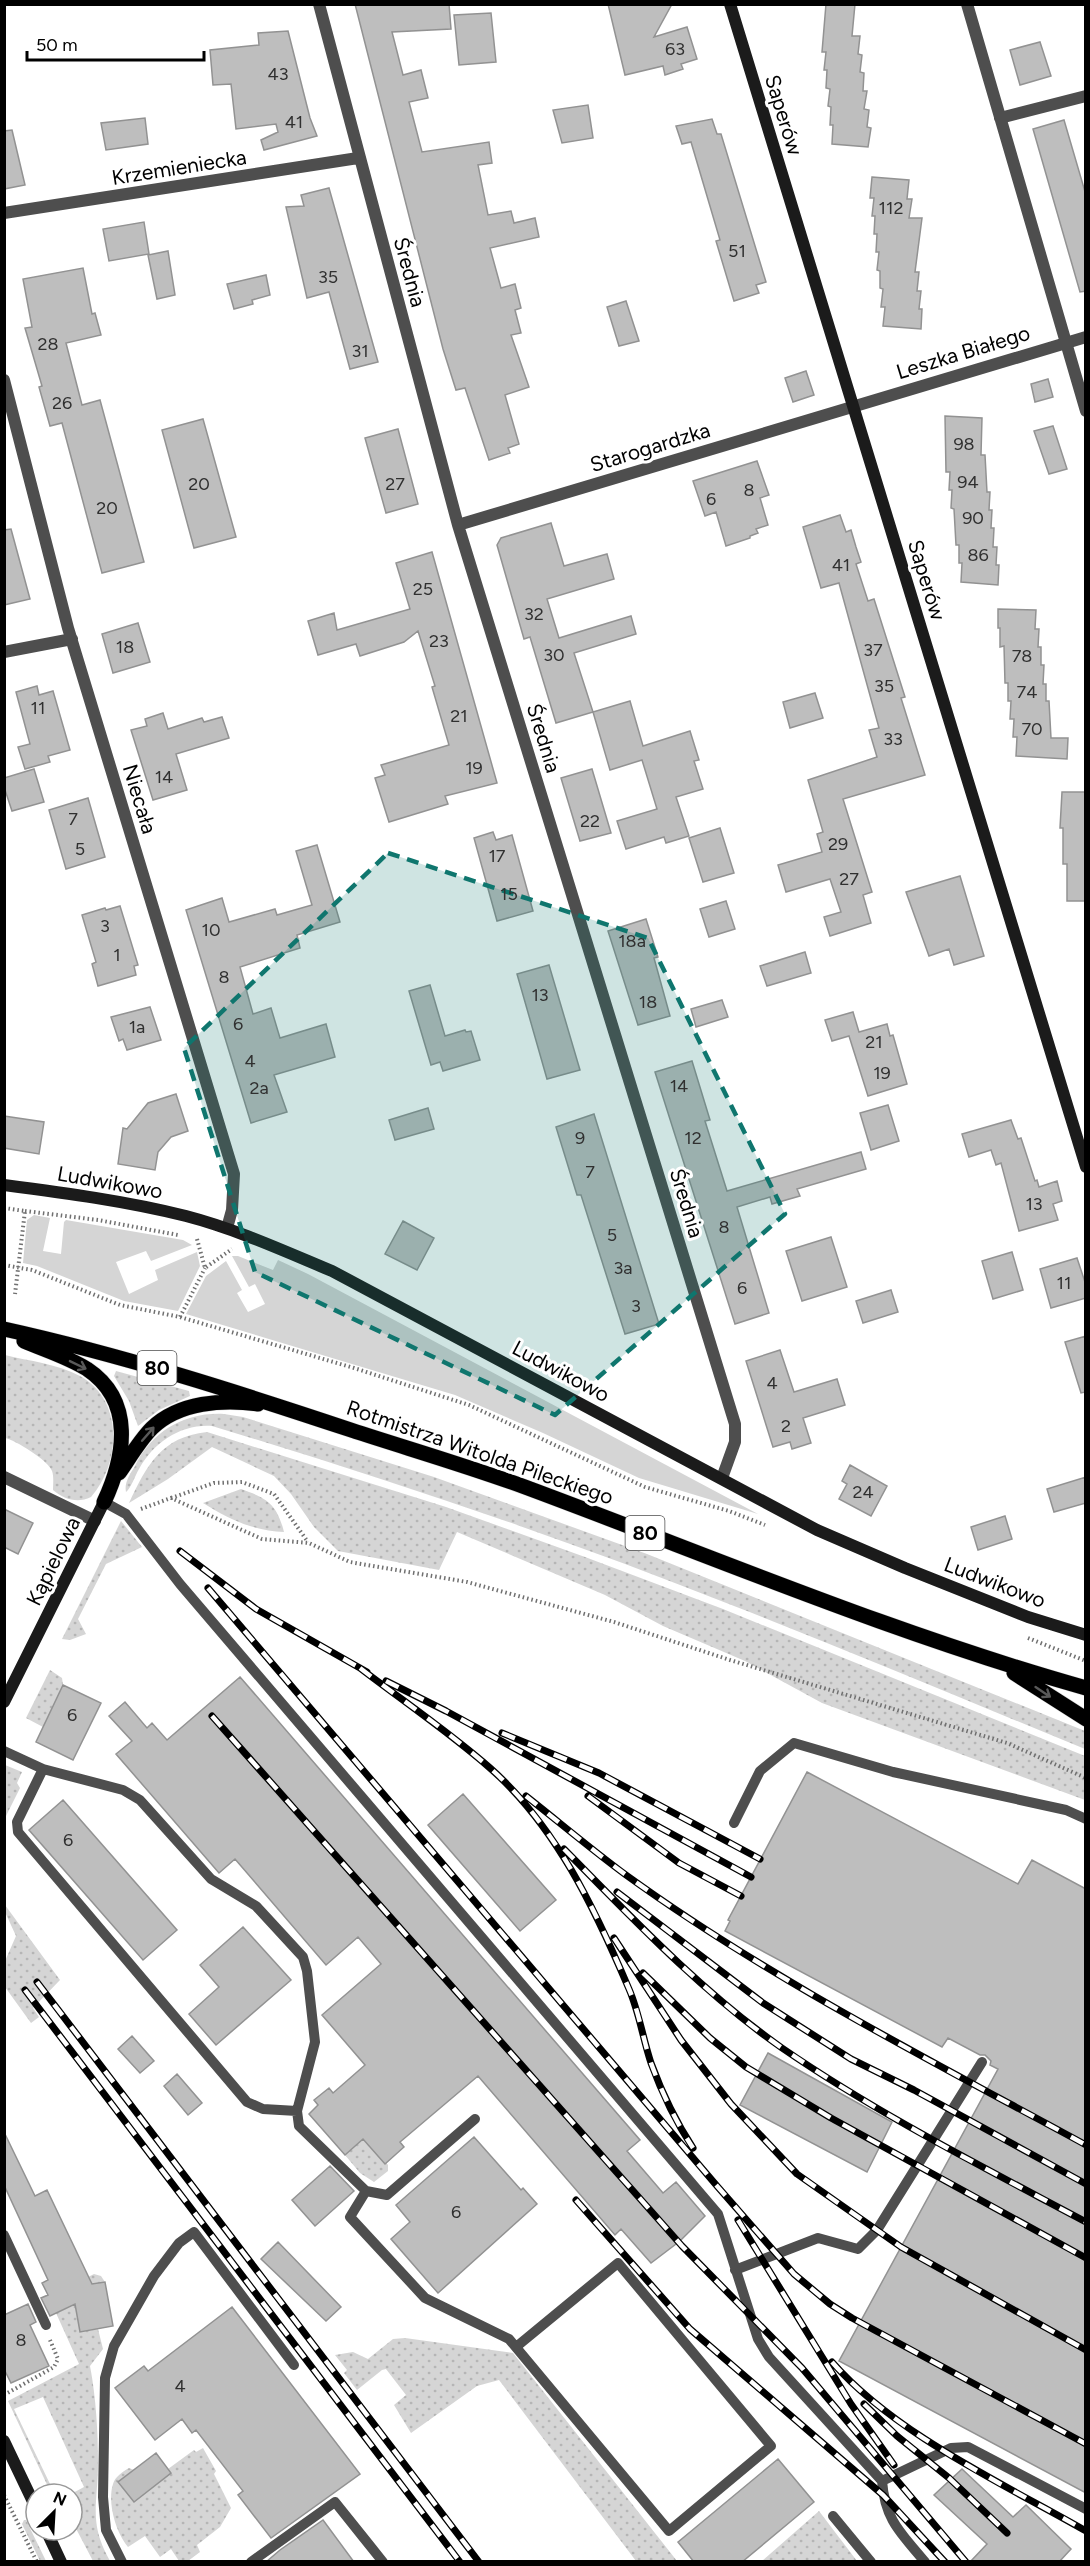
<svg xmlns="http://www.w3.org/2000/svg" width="1090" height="2566" font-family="Figtree,sans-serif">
  <defs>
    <pattern id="grass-dots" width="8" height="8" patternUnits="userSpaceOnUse" patternTransform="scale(1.5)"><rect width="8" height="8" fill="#d5d5d5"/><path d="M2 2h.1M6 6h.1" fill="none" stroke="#b5b5b5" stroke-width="1.8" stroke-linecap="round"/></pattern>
  </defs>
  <rect width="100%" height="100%" fill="#fff"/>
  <!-- grass -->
  <path fill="url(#grass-dots)" d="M5,1355c24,6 53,9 75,21 44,24 41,87 11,121 -14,7 -27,2 -38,-7 0,-5 1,-14 -1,-19 -4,-11 -37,-31 -47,-33z
    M116,1371l73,20 1,5 -31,14 -21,16 -9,-25 -15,-25z
    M224,1414l19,3 191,60 213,77 438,177v18c-117,-48 -233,-97 -351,-143 -171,-68 -346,-127 -522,-180 -31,-2 -58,16 -73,43 -4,7 -8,19 -13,23 -2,-9 4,-18 9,-26 17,-35 50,-54 89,-52z
    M207,1432l239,75 139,50 138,52 362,147v44l-263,-97 -77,-42 -82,-35 -58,-31 -148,-63 -18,38 -101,-19 -24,-24 -23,-33 -17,-18 -62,-29 -44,32 -39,24c18,-38 32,-66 78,-71z
    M241,1489c26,9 36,15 43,43 -31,-1 -55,-13 -81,-29z
    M121,1521l21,26 -36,17 -28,55 8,15 -16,6 -8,-1z
    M50,1670l12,8 1,7 -20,42 -17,-9z
    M5,1765l17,7 -5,11 3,5 -15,30z
    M5,1905l55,75 -27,28 6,9 -8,6 -26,-36v-26l11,-25 -11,-24z
    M363,2139l25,26v6l-14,11 -14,-9 -15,-18z
    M94,2274l7,2 4,6 -33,6 8,44 18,-3 5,20 -13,17c6,31 8,66 8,97 0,41 -10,59 12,98h-17l-21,-40 -1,-27 13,-7 -41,-90 -29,12 36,75v7l-42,-90 71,-37 -23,-51 16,-7 -8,-17z
    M405,2338l108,15 164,208h-41l-137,-181 -22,6 -66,47 -17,-28 12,-10 -20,-26 -4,1 -25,20 -13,-17 3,-3 -12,-15 18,-3 15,7 25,-20z
    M203,2448l13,23 -2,3 17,34 -11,19 -23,18 3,7 -12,9h-9l-8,-12 -11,8 -15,-21 -17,11c-12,-14 -21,-44 -15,-63 2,-7 9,-12 16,-16l5,2 -15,12 52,-9 -3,-4 26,-19 2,2z
    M819,2511l38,50h-95z
    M24,2520h2l20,41h-6l-18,-37z"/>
  <!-- green -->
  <path fill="#d5d5d5" d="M34,1215l16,3 -7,33 18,3 3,-32 2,-2 117,20 9,5 -41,16 -5,-10 -30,11 13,32 29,-14 -3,-10 42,-18 3,14 -22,45 -54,-10 -87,-35 -14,-3 4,-43z
    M232,1256h6l35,14 5,-10 30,14 450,240 -119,-36 -96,-45 -88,-38 -269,-81 20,-38 20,-15 16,29 -5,3 11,19 17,-8 -10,-20 -6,3z"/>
  <!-- building -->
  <path fill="#bebebe" stroke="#929292" stroke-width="1.5" d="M355,4h94l2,25 -59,3 11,43 18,-5 7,28 -19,4 13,50 67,-10 3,21 -14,2 10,50 23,-4 3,12 21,-5 4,19 -49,11 11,40 14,-4 6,24 -6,2 6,23 -10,2 18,52 -24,8 14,49 -11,4 2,5 -21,7 -24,-72 -9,2 -13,-41z
    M608,4h64l-18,33 33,-10 10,32 -16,5 2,5 -18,6 -2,-9 -38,9z
    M826,4h29l-3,32h8l-2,18 4,1 -2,17 4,1 -1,18h4l-3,18 5,1 -2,17 4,1 -3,19 -36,-3 1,-19h-3l1,-18 -3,-1 2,-17 -4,-1 1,-18h-3l2,-18h-4z
    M491,13l5,49 -37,3 -5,-50z
    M288,31l22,87 7,18 -53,14 -3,-10 17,-8 -2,-8 -40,5 -5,-45 -18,1 -3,-35 49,-5 -1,-12z
    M1040,42l11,34 -31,9 -10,-35z
    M588,105l5,33 -31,5 -9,-33z
    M145,118l3,26 -42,6 -5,-27z
    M712,119l5,15h4l45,148 -10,3 3,8 -25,8 -18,-60 4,-1 -29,-98 -9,2 -6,-18z
    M1064,120l22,75v96l-6,1 -47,-163z
    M12,130l13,55 -21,4v-58z
    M872,177l37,3 -2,19h5l-3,19h13l-7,54h4l-2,19h4l-2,18h3l-1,20 -38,-3 2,-19h-4l2,-18 -3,-1v-17l-3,-1 2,-18h-3l1,-18h-3l1,-18h-3l2,-18h-4z
    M329,188l49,174 -28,7 -21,-77 -22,6 -21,-91 18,-1 -3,-11z
    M144,222l5,32 -40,7 -6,-32z
    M168,251l7,44 -18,4 -9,-44z
    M83,268l9,46 3,-1 6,22 -35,8 16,62 18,-5 44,162 -42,11 -40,-150 -12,3 -11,-39 3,-1 -17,-58 7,-1 -9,-48z
    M266,275l4,20 -18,5 1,4 -19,5 -7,-25z
    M626,301l13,40 -20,5 -12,-39z
    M806,371l8,24 -21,7 -8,-24z
    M1048,379l5,18 -18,5 -4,-18z
    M945,416l37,2 -1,37h4l2,37h3l-1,18h3l-1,18h3l-1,19h4l-1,18h3l-1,20 -37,-3 1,-19h-3v-18h-3l-2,-36 -3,-1 1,-18h-3l1,-18h-4z
    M203,419l33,118 -42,11 -32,-118z
    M1053,426l14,43 -18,5 -15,-43z
    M398,429l20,75 -32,9 -21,-75z
    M757,461l12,34 -9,3 8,27 -12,4 2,4 -8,3v2l-24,8 -10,-34 -11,4 -12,-35z
    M840,515l6,17 5,-2 5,17 5,15 -5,2 12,37 6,-2 31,98 -4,1 24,77 -82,24 29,93 -9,3 8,28 -41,13 -6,-19 17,-5 -11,-33 -44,13 -8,-27 44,-13 -5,-18 6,-2 -15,-52 69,-23 -8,-27 10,-2 -40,-145 -18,5 -18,-61z
    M551,523l13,43 43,-12 7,25 -67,20 12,39 72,-22 5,18 -62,19 19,59 -37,11 -26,-86 -6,2 -27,-94 4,-7z
    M11,529l19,70 -26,6v-75z
    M432,552l65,231 -52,13 3,8 -59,18 -14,-44 10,-3 -4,-10 68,-20 -17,-58 3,-1 -17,-55 -14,11 -44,14 -4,-12 -38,11 -10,-34 26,-8 3,17 73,-21 -14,-46z
    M998,609l38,1 -1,19h4l-1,18h3v18h3l-1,19h3v17h3l2,37h17l-1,21 -51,-3 1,-19h-4l1,-18h-4l1,-18h-3v-18h-3l-1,-37 -4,1v-19h-2z
    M138,623l12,39 -37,11 -11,-39z
    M37,686l2,9 14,-4 17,59 -22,6 2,6 -25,7 -7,-22 12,-3 -14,-52z
    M815,693l8,25 -33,10 -7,-26z
    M630,701l13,45 47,-15 9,29 -5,1 9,28 -27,8 13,39 -23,7 -2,-6 -38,12 -9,-28 40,-12 -15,-49 -32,10 -17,-58z
    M163,713l5,16 34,-11 2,4 18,-5 7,21 -53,16 11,36 -34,10 -22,-70 16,-4 -2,-7z
    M34,769l10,33 -32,9 -8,-24v-9z
    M592,769l19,64 -31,8 -19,-63z
    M1062,792h24v109h-19v-37h-4v-36h-3z
    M88,798l17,59 -39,12 -17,-59z
    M720,828l14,45 -31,9 -14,-44z
    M493,832l3,8 16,-5 21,76 -36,10 -23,-83z
    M317,845l23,77 -43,13 3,13 -60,19 13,47 18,-6 9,30 46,-14 9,33 -61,18 13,37 -36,11 -65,-213 36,-12 7,24 46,-13 2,6 35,-10 -16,-54z
    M960,876l24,80 -30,9 -5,-16 -20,7 -23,-64z
    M726,901l9,28 -26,8 -9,-28z
    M120,906l18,59 -4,1 2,9 -38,11 -6,-22 4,-2 -14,-47 23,-7 1,2z
    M646,919l12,38 -4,1 16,58 -32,9 -30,-94z
    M805,952l6,21 -44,13 -7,-20z
    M549,965l31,105 -33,9 -30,-105z
    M430,985l15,51 20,-6 1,2 5,-1 9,29 -37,11 -3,-9 -9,3 -22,-74z
    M722,1000l6,17 -32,10 -5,-18z
    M150,1007l11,33 -34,10 -4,-11 -4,2 -8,-24z
    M853,1012l6,20 28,-8 3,12 3,-1 14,49 -39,12 -19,-60 -17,5 -7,-21z
    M692,1061l18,59 -5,1 22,70 134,-39 5,17 -69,20 3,7 -28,8 -2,-7 -33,10 32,106 -34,11 -80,-252z
    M176,1094l12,37 -17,6 -13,15 -3,18 -37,-6 5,-36 4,1 21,-26z
    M888,1105l11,36 -28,9 -11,-37z
    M428,1108l6,21 -39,11 -6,-20z
    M594,1114l65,210 -34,10 -44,-139h-4l-21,-68z
    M4,1116l40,6 -5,32 -35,-6z
    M1011,1120l7,19 3,-1 14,43 2,-1 2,7 18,-6 5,20 -9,3 5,16 -39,11 -18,-68 -5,2 -5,-15 -22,7 -7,-23z
    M403,1221l31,17 -17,32 -32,-16z
    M831,1237l16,50 -45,14 -16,-50z
    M1012,1252l11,38 -30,9 -11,-38z
    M1077,1258l9,27v13l-35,10 -11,-39z
    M891,1290l7,22 -35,11 -7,-22z
    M1086,1336v56l-5,1 -16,-51z
    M780,1350l14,42 43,-13 8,26 -42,13 8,25 -19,6 -2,-7 -17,5 -27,-86z
    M850,1465l37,21 -16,30 -32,-17 8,-15 -5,-3z
    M1086,1477v26l-32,9 -7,-23z
    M4,1509l29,14 -15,31 -14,-7z
    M1005,1516l7,23 -34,11 -7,-23z
    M240,1677l400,463 -13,11 36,42 13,-11 29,34 -25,25 -29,22 -30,-34 -6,6 -137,-159 -78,66 4,5 -19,17 -22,-25 -18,16 -36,-41 9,-9 -4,-5 15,-12 4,5 32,-28 -43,-50 59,-51 -23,-27 -32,28 -91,-106 -16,14 -103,-119 16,-13 -23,-25 16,-14 22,26 5,-5 15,17z
    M63,1685l38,18 -28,57 -37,-18z
    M807,1772l211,112 14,-24 54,29v604l-247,-132 159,-292 -8,-4 1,-4 -6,-6h-5l-32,-17 -6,9 -217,-116 5,-10 -2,-1z
    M463,1794l93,106 -36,31 -92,-106z
    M63,1800l114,130 -34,30 -114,-130z
    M243,1927l48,53 -75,65 -27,-31 30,-27 -19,-22z
    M132,2036l22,25 -14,12 -22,-24z
    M768,2053l124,69 -25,50 -127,-67z
    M177,2074l25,29 -14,12 -24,-29z
    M4,2132l31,64 12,-6 45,94 13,-2 8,44 -33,6 -5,-28 -25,12 -9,-18 7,-3 -6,-12 6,-3 -44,-95z
    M474,2137l47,53 2,-2 14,16 -99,89 -47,-54 19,-17 -14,-17z
    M330,2166l24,25 -39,35 -23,-26z
    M278,2242l63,65 -15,14 -65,-62z
    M28,2304l8,18 -6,3 19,41 -38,17 -7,-14v-54z
    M232,2307l128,167 -89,64 -33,-43 5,-4 -47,-61 -4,3 -10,-14 -27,21 -40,-52 29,-22 4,5z
    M156,2453l15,20 -37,29 -16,-20z
    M778,2459l36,43 -72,60h-48l-16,-20z
    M962,2469l51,48 13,-12 45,44 -12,13h-89l17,-18 -53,-49z
    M323,2520l31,42h-88l14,-12z"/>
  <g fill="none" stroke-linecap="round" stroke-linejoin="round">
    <!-- primary casing -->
    <g stroke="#dbdbdb" stroke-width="16">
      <path id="primary" d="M4,1329c118,26 233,63 347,101 58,19 117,36 174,57 186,69 369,147 561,201
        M24,1341c21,9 44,16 63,28 48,32 38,88 17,133
        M119,1473c10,-14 20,-32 33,-45 27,-26 71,-29 106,-24
        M1014,1673l72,46"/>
    </g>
    <!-- path -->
    <path stroke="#707070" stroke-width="4" stroke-dasharray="1.5 3" stroke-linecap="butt" d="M4,1208l21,3 -10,83
      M25,1211l73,9 80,15
      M197,1239l8,29 27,-19
      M4,1265l28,5 88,35 60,12 174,51 115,37 176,82 84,24 36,14
      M180,1317l25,-49
      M171,1498l43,-15 28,-1 32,12 34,48
      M141,1509l30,-11 91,41 47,4 41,19 117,20 147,40 116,38 277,83 79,35
      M1028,1638l58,23
      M4,2395l50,-28 4,-8 -8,-19
      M4,2495l33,67"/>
    <!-- lane -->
    <path stroke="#4e4e4e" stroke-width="10" d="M104,1502l22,12 54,70 538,630 40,125 11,18 113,124c3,39 19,52 43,81
      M4,1751l39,18 80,21 17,10 71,79 45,27 47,51 4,14 8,71 -18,69 2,15 67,65 21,4 88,-76
      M43,1769l-26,53 1,10 229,270 16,7 34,2
      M734,1823l26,-52 34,-28 99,29 173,38 20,9
      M366,2191l-16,26 75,81 84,41 160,192 102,-85 -153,-183 -102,84
      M4,2235l42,90
      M735,2270l83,-32 40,11 19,-19 105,-168
      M882,2481l69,-33 17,-1 118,62
      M833,2516l38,46
      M122,2562l-16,-32 -3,-33 2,-119 9,-32 40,-70 25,-33 15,-11 100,133
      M251,2562l84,-60 48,60"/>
    <!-- street -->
    <path stroke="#4e4e4e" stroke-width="12" d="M319,4l139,521 277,899v18l-13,36
      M967,4l119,407
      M1000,118l86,-22
      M4,213l354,-55
      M4,380l64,248 166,546 -2,36 -5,18
      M458,525l628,-188
      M4,652l68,-13
      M4,1477l91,44"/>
    <!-- secondary -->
    <path stroke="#1b1b1b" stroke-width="12" d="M730,4l356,1163
      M4,1185c61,8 122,16 182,31 50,13 98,35 146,55l485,259 88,38 123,49 58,18
      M4,1702l100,-200
      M4,2441l32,67
      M46,2530l15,32"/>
    <!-- primary -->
    <use href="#primary" stroke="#000" stroke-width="15"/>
    <!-- rail casing -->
    <g stroke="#000" stroke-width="7">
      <path id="rail" d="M180,1551l76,58 111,63
        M208,1588l509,598 77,88 36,30 22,14 234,126
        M360,1668c43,33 89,64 130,100 66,58 105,141 139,221 10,23 14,50 22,74 11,30 25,59 42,85
        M386,1681l60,30 305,166
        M212,1716l470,530 120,122 164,194
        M502,1733l97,40 161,86
        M526,1796c33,26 66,54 100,79 144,104 304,185 460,270
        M588,1796l91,67 62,33
        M564,1849c69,70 138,143 218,199 96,66 201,119 304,174
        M617,1892l146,111 88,56 63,31 172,94
        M614,1938l67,102 50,64 66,70 104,73 185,103
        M643,1973l67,65 36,29 85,51 255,140
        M37,1982l442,580
        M25,1990l435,572
        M576,2200l114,129 193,166 62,67
        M738,2220l113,184 43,61
        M832,2362c63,72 170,121 254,169
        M864,2404l33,32 52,42 58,55"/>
    </g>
    <!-- rail -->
    <use href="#rail" stroke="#fff" stroke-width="4.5" stroke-dasharray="14" stroke-linecap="butt"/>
  </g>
  <!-- one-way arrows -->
  <defs><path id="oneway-shaft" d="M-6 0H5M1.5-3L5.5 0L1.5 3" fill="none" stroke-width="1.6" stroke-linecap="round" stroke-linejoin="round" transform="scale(1.5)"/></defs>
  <g stroke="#595959">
    <use href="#oneway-shaft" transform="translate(78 1365) rotate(26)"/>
    <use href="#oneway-shaft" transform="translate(148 1434) rotate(-49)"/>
    <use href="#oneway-shaft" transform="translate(1043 1692) rotate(34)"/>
  </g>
  <!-- marked area -->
  <path fill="#0f766e" fill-opacity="0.2" stroke="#0f766e" stroke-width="4.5" stroke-dasharray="12 8" stroke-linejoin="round" d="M388,853l260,85 137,276 -230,201 -300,-143 -71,-224z"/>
  <g text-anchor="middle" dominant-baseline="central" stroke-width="6" stroke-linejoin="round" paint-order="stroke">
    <!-- number labels -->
    <g font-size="18" fill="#303030">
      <text x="675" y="49">63</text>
      <text x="278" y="74">43</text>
      <text x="294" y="122">41</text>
      <text x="891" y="208">112</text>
      <text x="737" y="251">51</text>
      <text x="328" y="277">35</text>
      <text x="48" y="344">28</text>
      <text x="360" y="351">31</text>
      <text x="62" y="403">26</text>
      <text x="964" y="444">98</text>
      <text x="968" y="482">94</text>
      <text x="199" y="484">20</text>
      <text x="395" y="484">27</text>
      <text x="749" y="490">8</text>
      <text x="711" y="499">6</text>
      <text x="107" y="508">20</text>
      <text x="973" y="518">90</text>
      <text x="978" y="555">86</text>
      <text x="841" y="565">41</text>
      <text x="423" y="589">25</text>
      <text x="534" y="614">32</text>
      <text x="439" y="641">23</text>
      <text x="125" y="647">18</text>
      <text x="873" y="650">37</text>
      <text x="554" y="655">30</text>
      <text x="1022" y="656">78</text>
      <text x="884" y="686">35</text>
      <text x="1027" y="692">74</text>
      <text x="38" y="708">11</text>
      <text x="459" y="716">21</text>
      <text x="1032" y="729">70</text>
      <text x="893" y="739">33</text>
      <text x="474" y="768">19</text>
      <text x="164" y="777">14</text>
      <text x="73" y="819">7</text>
      <text x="590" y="821">22</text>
      <text x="838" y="844">29</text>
      <text x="80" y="849">5</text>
      <text x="497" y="856">17</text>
      <text x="849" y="879">27</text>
      <text x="509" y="894">15</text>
      <text x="105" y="926">3</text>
      <text x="211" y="930">10</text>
      <text x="632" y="941">18a</text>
      <text x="117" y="955">1</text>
      <text x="224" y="977">8</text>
      <text x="540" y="995">13</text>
      <text x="648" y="1002">18</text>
      <text x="238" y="1024">6</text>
      <text x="137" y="1027">1a</text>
      <text x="874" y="1042">21</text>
      <text x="250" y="1061">4</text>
      <text x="882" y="1073">19</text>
      <text x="679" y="1086">14</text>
      <text x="259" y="1088">2a</text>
      <text x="580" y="1138">9</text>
      <text x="693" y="1138">12</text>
      <text x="590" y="1172">7</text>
      <text x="1034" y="1204">13</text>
      <text x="724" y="1227">8</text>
      <text x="612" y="1235">5</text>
      <text x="623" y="1268">3a</text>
      <text x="1064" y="1283">11</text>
      <text x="742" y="1288">6</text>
      <text x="636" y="1306">3</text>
      <text x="772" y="1383">4</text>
      <text x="786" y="1426">2</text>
      <text x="863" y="1492">24</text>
      <text x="72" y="1715">6</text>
      <text x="68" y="1840">6</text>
      <text x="456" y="2212">6</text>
      <text x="21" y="2340">8</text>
      <text x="180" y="2386">4</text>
    </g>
    <!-- shield labels -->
    <g fill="#fff" stroke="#4c4c4c" stroke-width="1.5">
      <rect x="137.5" y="1351" width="39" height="34" rx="4.5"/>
      <rect x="625.5" y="1516" width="39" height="34" rx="4.5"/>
    </g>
    <g font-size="20" font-weight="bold" fill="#000">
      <text x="157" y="1368">80</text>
      <text x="645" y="1533">80</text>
    </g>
    <!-- street labels -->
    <g font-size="21" fill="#000" stroke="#fff">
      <text transform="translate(784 115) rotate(73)">Saperów</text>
      <text transform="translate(179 167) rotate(-9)">Krzemieniecka</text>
      <text transform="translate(410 272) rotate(75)">Średnia</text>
      <text transform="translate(963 352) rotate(-17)">Leszka Białego</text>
      <text transform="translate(650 447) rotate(-17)">Starogardzka</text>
      <text transform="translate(927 580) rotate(73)">Saperów</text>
      <text transform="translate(544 738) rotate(73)">Średnia</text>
      <text transform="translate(140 799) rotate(73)">Niecała</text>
      <text transform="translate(110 1182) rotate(10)">Ludwikowo</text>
      <text transform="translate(687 1203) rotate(73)">Średnia</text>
      <text transform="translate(561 1371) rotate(28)">Ludwikowo</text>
      <text transform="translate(480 1452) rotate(19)">Rotmistrza Witolda Pileckiego</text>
      <text transform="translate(53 1561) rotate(-64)">Kąpielowa</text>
      <text transform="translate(995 1582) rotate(21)">Ludwikowo</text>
    </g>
  </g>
  <!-- border -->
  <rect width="1090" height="2566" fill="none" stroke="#000000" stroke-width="12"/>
  <!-- north arrow -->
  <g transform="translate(54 2512) rotate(24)"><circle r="28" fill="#ffffff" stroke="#999999" stroke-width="1.5"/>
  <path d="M0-4.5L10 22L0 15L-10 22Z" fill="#000000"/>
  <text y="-9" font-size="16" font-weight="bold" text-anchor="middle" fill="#000000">N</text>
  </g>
  <!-- scale -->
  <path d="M27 51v9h177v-9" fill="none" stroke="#000000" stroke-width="3"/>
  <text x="36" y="51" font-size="18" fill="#000000" stroke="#ffffff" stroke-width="4.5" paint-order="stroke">50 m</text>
</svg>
